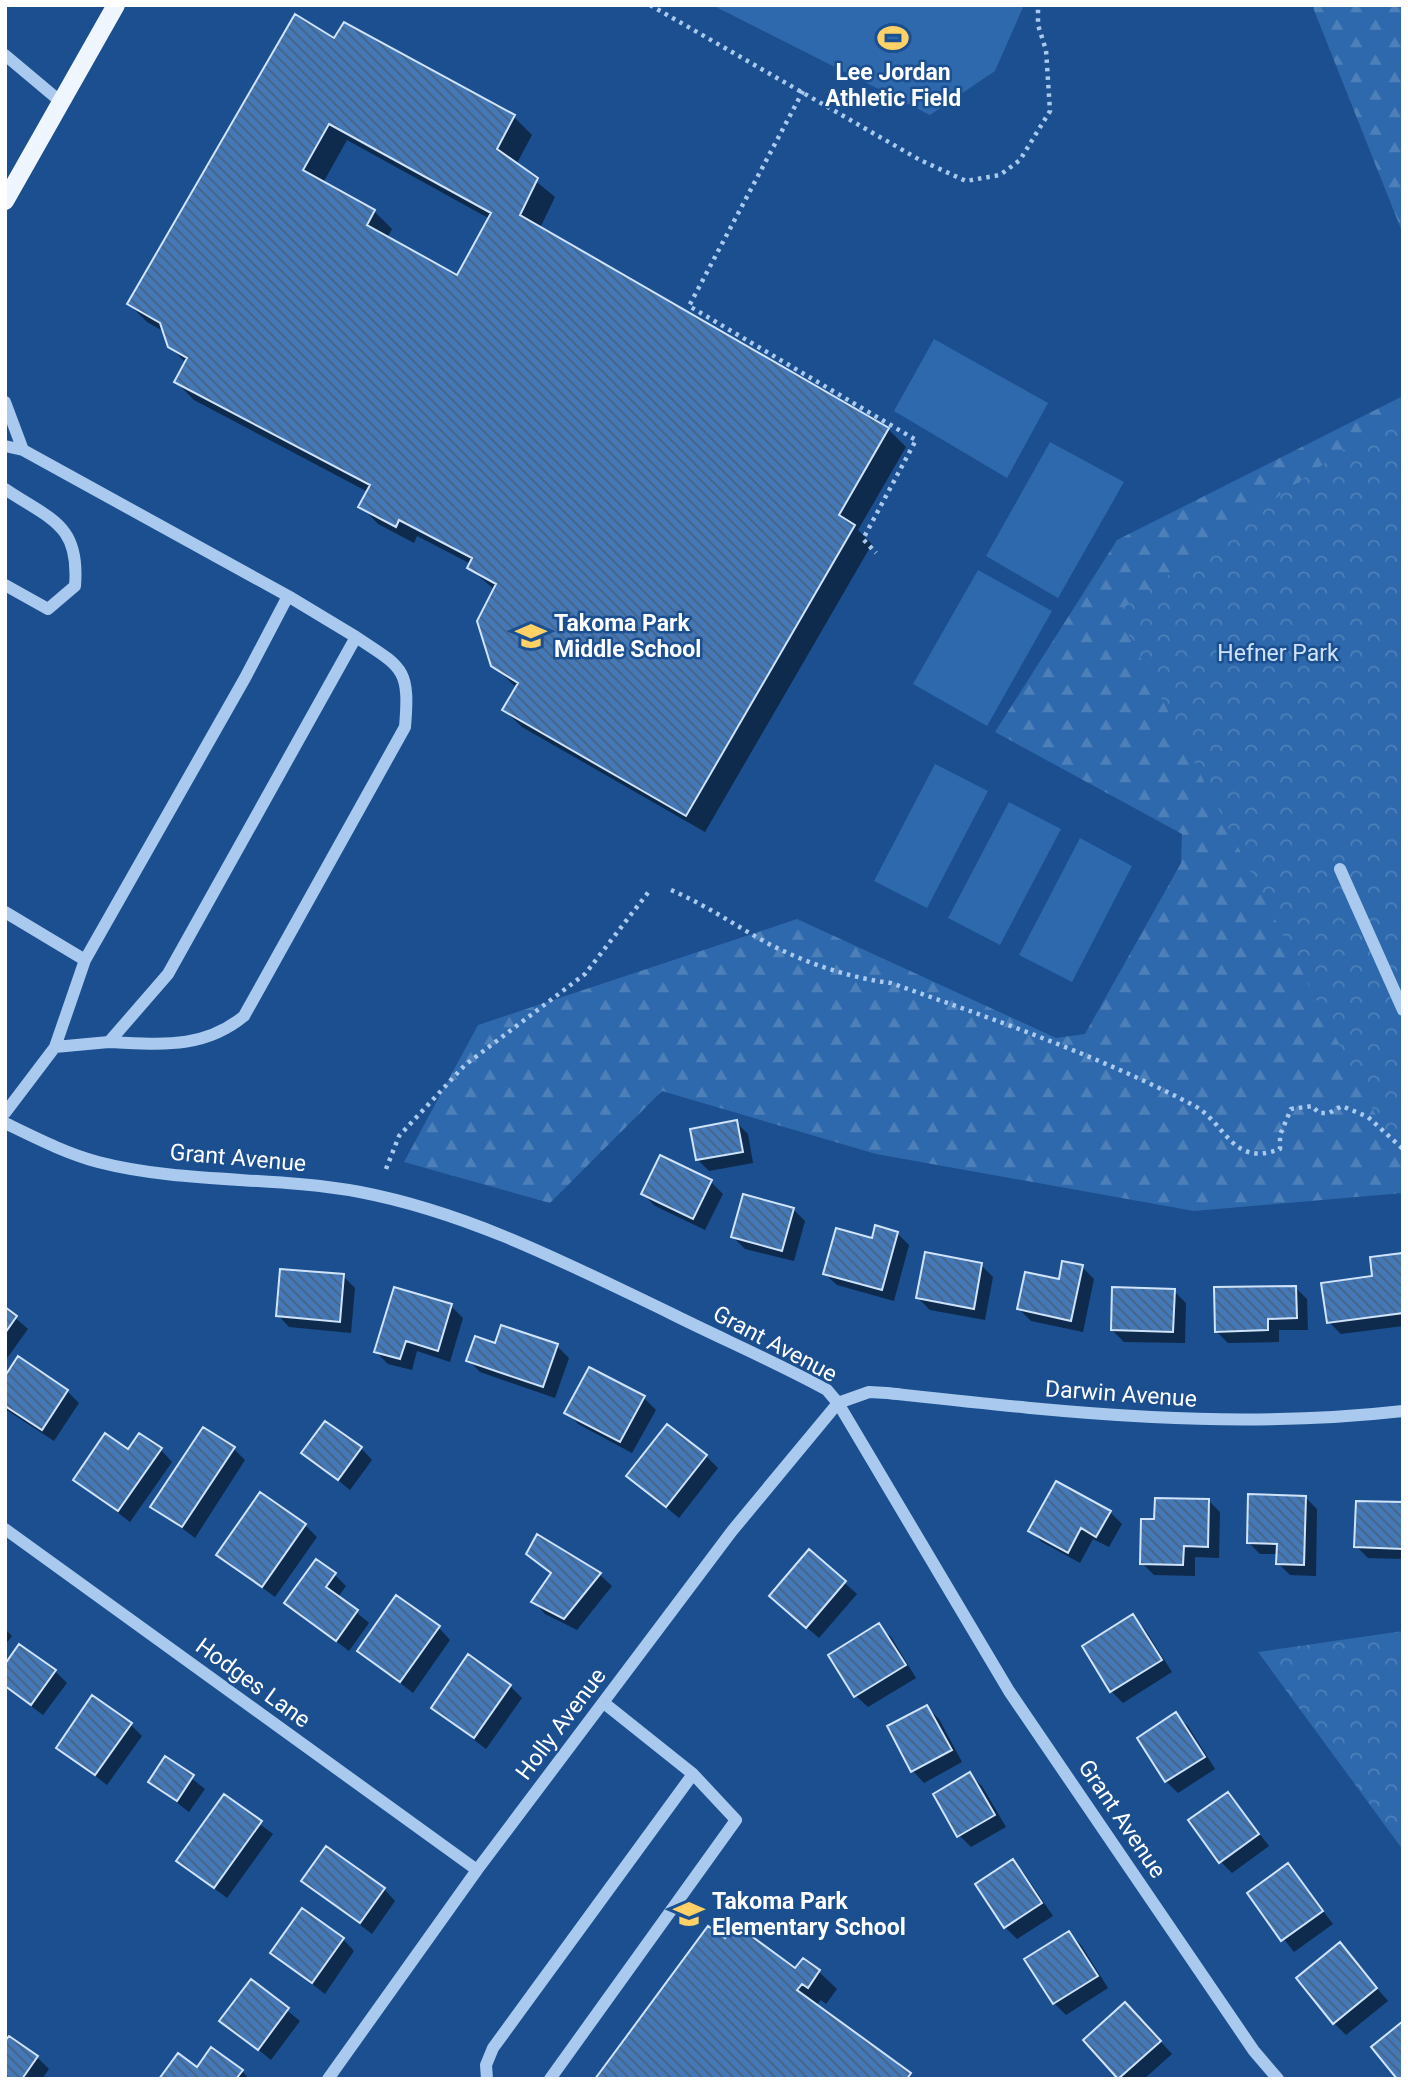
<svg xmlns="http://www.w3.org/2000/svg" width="1408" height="2084" font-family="Roboto,sans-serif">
  <defs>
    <pattern id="forest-firs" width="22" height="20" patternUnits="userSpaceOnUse" patternTransform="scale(1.75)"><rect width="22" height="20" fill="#2e69ad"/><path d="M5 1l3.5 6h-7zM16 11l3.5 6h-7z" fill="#4d80b9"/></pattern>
    <pattern id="park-crowns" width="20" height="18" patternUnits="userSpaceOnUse" patternTransform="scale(1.75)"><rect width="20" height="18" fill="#2e69ad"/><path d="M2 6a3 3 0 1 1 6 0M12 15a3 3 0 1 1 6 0" fill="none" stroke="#4d80b9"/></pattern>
    <pattern id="building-back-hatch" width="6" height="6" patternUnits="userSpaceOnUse" patternTransform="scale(1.75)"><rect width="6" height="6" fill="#4478b7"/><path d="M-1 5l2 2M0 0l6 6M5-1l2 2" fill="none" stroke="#486282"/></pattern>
  </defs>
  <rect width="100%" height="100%" fill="#1b4f8f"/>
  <!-- grass -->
  <path fill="#2e69ad" d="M712,5h312l-29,66 -65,44z
    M934,339l114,64 -41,75 -113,-67z
    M1050,442l74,40 -66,116 -72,-42z
    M978,570l74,41 -65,115 -74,-42z
    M935,764l53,27 -61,117 -53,-27z
    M1009,802l52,27 -61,116 -52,-27z
    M1080,838l52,28 -60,116 -53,-27z"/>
  <!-- forest -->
  <path fill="url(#forest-firs)" d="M1312,5h91v229z
    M1403,396v797l-209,18 -318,-57 -214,-63 -112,112 -146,-41 74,-137 319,-106 259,119 29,-4 96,-171 1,-29 -187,-102 122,-192z"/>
  <!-- park -->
  <path fill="url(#park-crowns)" d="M1403,407v761l-286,-556z
    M1403,1631v219l-145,-198z"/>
  <!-- shadow -->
  <path fill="#0007" fill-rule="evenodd" d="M345,25l169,92 18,18 -16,30 39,32 -15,31 348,201 18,18 -48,83 14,14 -167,288 -183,-105 -18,-17 13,-22 -25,-23 3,-75 -26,-22 2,-4 -54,-28 -3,7 -36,-19 -17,-18 7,-14 -174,-92 -18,-18 10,-19 -17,-17 -4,-14 -18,-10 -18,-18zM347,140l143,79 -33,58 -70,-39 5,-9 -18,-18 -51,-28z
    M736,1122l12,12 5,29 -44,8 -12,-12z
    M711,1182l12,12 -18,36 -50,-24 -12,-12z
    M793,1209l12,12 -11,40 -49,-12 -12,-12z
    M897,1233l12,12 -15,56 -57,-16 -12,-11z
    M1403,1255v71l-62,8 -12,-12z
    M981,1265l12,12 -8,43 -55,-10 -12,-12z
    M1082,1267l12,12 -11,53 -52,-11 -12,-12z
    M343,1276l12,12 -4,45 -62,-6 -11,-12z
    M1295,1287l12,12 1,31h-29v12l-51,1 -12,-12z
    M395,1289l56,17 12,12 -13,44 -33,-11 -5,19 -24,-6 -12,-12z
    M1174,1291l12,12 -1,40 -61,-1 -12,-12z
    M5,1309l23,20 -23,32z
    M496,1345l61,1 12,12 -14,40 -75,-26 -12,-12z
    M590,1369l54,29 12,12 -24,43 -54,-29 -11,-12z
    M5,1379l62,12 12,12 -25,38 -49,-32z
    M361,1448l11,12 -22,30 -46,-37z
    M234,1449l11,11 -50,78 -42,-32z
    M161,1450l11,12 -42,60 -55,-42 53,-28z
    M706,1456l12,12 -39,50 -50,-42z
    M1305,1497l12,12 -1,67 -26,-1 -12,-12v-9h-18l-12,-12z
    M1208,1500l12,12 -1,46 -24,-1v19l-41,-1 -12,-12 14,-43z
    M1403,1504v55l-35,-1 -12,-12z
    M1110,1512l12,12 -13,23 -16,-8 -13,24 -38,-21 -12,-11z
    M305,1525l12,12 -42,60 -57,-42z
    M538,1537l62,38 12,11 -35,44 -32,-16 -11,-12 18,-27 -24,-21z
    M809,1551l48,43 -38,44 -36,-31z
    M335,1575l11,11 -8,11 31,26 -20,28 -63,-48z
    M1133,1617l11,11 28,44 -49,31 -12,-12z
    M879,1626l12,11 25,41 -48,29 -12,-11z
    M439,1628l11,12 -37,53 -54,-43z
    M5,1629l7,7 -7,9z
    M5,1667l50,4 12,12 -24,32 -38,-28z
    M510,1686l12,12 -36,51 -53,-41z
    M927,1707l12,12 23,43 -38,21 -11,-12z
    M1176,1715l12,11 27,43 -37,24 -12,-12z
    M130,1724l12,12 -35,49 -49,-38z
    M166,1758l39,31 -16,23 -39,-30z
    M970,1775l12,11 24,41 -35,20 -12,-12z
    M1228,1794l41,52 -37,27 -12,-12z
    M224,1797l49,37 -46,64 -49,-37z
    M1013,1861l11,12 29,43 -36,23 -12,-12z
    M1288,1865l45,59 -39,28 -45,-58z
    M303,1881l81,8 11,12 -23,33z
    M1069,1933l12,12 27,43 -42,27 -12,-12z
    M343,1939l11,12 -29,43 -53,-41z
    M725,1941l70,29 8,-10 16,12 18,17 -11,15 -5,-4 -5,6 98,73h-316z
    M1340,1945l48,56 -42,34 -12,-12z
    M251,1981l49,40 -29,39 -49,-40z
    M1137,2016l35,38 -28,25h-23l-36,-39z
    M37,2057l12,12 -7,10h-37z
    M197,2069l45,2 7,8h-88z"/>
  <!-- building -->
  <path fill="url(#building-back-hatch)" stroke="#cfe3fa" stroke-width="2" fill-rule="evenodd" d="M295,14l39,24 10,-16 171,93 -18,34 41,29 -18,37 369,213 -50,87 16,10 -169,291 -184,-106 16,-27 -27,-17 -14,-45 19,-37 -29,-16 5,-10 -73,-38 -3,7 -38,-20 12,-22 -196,-103 13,-24 -19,-11 -8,-24 -33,-19zM329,124l162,89 -34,62 -90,-50 8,-15 -72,-40z
    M737,1120l6,32 -47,8 -6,-31z
    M660,1155l52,25 -19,39 -52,-25z
    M743,1194l51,14 -12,43 -51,-14z
    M875,1225l23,7 -16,58 -59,-16 13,-46 36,10z
    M925,1252l57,11 -8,46 -58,-11z
    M1403,1253v60l-76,10 -6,-40 51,-7 -2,-19z
    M1062,1261l21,4 -12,56 -54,-12 8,-37 34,7z
    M280,1269l64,5 -4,48 -64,-6z
    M1296,1286l1,32 -29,1v11l-53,2 -1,-45z
    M394,1287l58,17 -14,47 -32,-10 -6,18 -26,-7z
    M1112,1287l63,2 -2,43 -62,-2z
    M5,1307l12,9 -12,17z
    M501,1325l57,19 -15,43 -77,-26 9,-25 20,7z
    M18,1356l50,34 -26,40 -37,-24v-30z
    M589,1367l56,29 -25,46 -56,-29z
    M325,1421l37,26 -24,33 -37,-27z
    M667,1424l40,31 -41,52 -40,-31z
    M203,1427l32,20 -53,80 -32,-20z
    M105,1433l23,16 11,-16 23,15 -44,63 -45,-31z
    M1056,1481l55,30 -15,26 -15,-9 -13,25 -40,-22z
    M260,1492l46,32 -44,63 -46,-32z
    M1248,1494l58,2 -2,69 -28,-1 1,-20 -30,-1z
    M1155,1498l54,1 -1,48 -24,-1 -1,19 -43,-1 1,-45h13z
    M1356,1501l47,1v47l-49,-2z
    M537,1534l64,39 -37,46 -33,-17 20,-29 -25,-19z
    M809,1549l37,32 -40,47 -37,-32z
    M316,1559l20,14 -10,14 32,23 -22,31 -52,-38z
    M396,1595l44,31 -40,56 -43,-31z
    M1133,1614l29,46 -52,32 -28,-46z
    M879,1623l27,42 -52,32 -26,-42z
    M19,1644l37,26 -25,35 -26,-19v-22z
    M468,1654l43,31 -37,53 -43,-30z
    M92,1695l40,28 -37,52 -39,-27z
    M927,1705l25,45 -41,22 -24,-46z
    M1176,1712l29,45 -40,25 -28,-44z
    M165,1756l29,19 -17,26 -29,-19z
    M970,1772l25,43 -38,22 -24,-43z
    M1228,1792l31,42 -40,29 -31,-43z
    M224,1794l38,27 -48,67 -38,-27z
    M326,1846l59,42 -25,35 -59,-42z
    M1013,1859l29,44 -38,25 -29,-44z
    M1288,1863l35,48 -42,30 -34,-48z
    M302,1908l42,30 -32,45 -42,-30z
    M735,1924l60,44 8,-10 17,12 -12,18 -6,-4 -5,6 114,83 -4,6h-312l113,-153 17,12z
    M1069,1931l29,45 -45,28 -29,-45z
    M1340,1942l37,46 -44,36 -37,-46z
    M251,1979l38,29 -31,42 -39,-29z
    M1125,2002l36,39 -43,38 -35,-39z
    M1403,2021v58h-6l-26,-32z
    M9,2036l29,20 -16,23h-17v-38z
    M211,2047l32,23 -7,9h-77l19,-26 19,14z"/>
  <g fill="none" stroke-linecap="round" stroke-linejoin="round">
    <!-- path -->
    <path stroke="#a9c9ee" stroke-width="4.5" stroke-dasharray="3.5 5" stroke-linecap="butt" d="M650,5l270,155 46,21 34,-6 20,-15 30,-49 -4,-61 -8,-25v-20
      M803,91l-114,215 227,134 -53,99 13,14
      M671,890c35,15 65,36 98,54 37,19 81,34 122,39 102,36 206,72 302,122 33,17 38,63 87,44v-14l11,-26 21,-3 7,7h10l13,-7 26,11 35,32
      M386,1169l13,-33 66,-71 120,-91 65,-84"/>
    <!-- minor -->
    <path stroke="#a9c9ee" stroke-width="12" d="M5,55l56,47
      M5,402l18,48 265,146 68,41 -188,337 -59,68 -54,5 -50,66
      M5,446l18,4
      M5,489c46,31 75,35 70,97l-27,23 -43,-24
      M1340,869l63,141
      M5,912l80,48
      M109,1042c50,2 94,8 135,-26l161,-289c5,-59 -2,-59 -49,-90
      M55,1047l30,-87 160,-282 43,-82
      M5,1123c31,15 60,30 93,39 85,22 176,14 262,30 110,21 210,73 310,121 52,26 106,49 157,77l11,13 171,288 245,360 24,28
      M5,1529l472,341
      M328,2079l149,-209 255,-339 106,-128 31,-11 18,1c175,19 339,38 516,18
      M487,2079l-1,-14 7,-17 200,-274
      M550,2079l186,-259 -43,-46 -89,-71"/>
    <!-- major -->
    <path stroke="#f0f6ff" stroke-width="18" d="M5,201l111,-196"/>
  </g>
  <!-- icons -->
  <defs>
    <g id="stadium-bare" transform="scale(2.415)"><path d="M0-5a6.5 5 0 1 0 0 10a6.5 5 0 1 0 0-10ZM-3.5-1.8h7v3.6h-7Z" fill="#ffd166" stroke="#1b4f8f" stroke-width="2.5" paint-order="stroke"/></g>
    <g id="school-bare" transform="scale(2.415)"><path d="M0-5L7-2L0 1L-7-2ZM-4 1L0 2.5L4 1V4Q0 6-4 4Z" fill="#ffd166" stroke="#1b4f8f" stroke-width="2.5" paint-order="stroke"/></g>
  </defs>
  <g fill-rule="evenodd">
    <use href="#stadium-bare" x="893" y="38"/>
    <use href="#school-bare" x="531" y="636"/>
    <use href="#school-bare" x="689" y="1914"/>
  </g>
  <g text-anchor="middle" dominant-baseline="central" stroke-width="5" stroke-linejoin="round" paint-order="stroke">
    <!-- poi labels -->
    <g font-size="23" font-weight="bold" fill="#fff" stroke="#1b4f8f" text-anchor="start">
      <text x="893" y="72" text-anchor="middle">Lee Jordan<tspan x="893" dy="26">Athletic Field</tspan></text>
      <text x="554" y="623">Takoma Park<tspan x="554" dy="26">Middle School</tspan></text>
      <text x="712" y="1901">Takoma Park<tspan x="712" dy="26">Elementary School</tspan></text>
    </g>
    <!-- park labels -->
    <g font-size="23" fill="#cfe3fa" stroke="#1b4f8f">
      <text x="1278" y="653">Hefner Park</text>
    </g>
    <!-- street labels -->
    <g font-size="23" fill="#fff" stroke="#1b4f8f">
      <text transform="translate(238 1158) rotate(5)">Grant Avenue</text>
      <text transform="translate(775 1344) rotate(28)">Grant Avenue</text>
      <text transform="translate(1121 1394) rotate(4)">Darwin Avenue</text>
      <text transform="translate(253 1683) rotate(36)">Hodges Lane</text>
      <text transform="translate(561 1724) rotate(-53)">Holly Avenue</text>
      <text transform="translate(1122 1819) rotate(56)">Grant Avenue</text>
    </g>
  </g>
  <!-- border -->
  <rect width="1408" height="2084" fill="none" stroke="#ffffff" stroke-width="14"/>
</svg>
